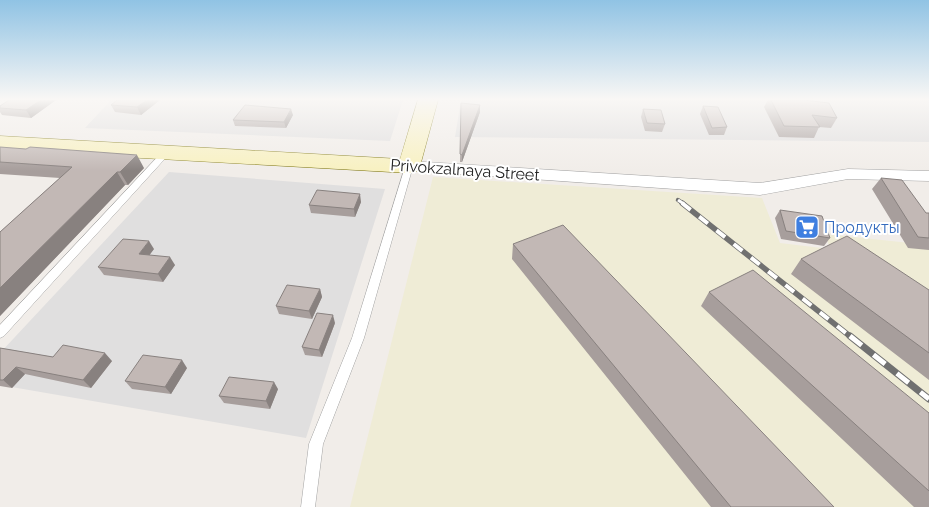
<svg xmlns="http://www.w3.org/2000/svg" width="929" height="507" font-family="Raleway,sans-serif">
  <rect width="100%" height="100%" fill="#f1ede9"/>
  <!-- residential -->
  <path fill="#e0dfdf" d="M111,100h292l-13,41 -305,-13z
    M461,100h468v42l-474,-5z
    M169,172l216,17 -79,249 -306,-53v-32z"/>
  <!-- farmland -->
  <path fill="#efecd6" d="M433,177l329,21 18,45 50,6 -5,-15 104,11v262h-579z"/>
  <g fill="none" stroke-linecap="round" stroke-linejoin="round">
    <!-- lane casing -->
    <g stroke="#a3a3a3" stroke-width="1">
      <path id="lane" d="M164,150h3l4,2 -167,184 -4,2v-13z
        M406,164h3l4,2 -49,172 -41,106 -8,63h-14l8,-63 43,-106z"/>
    </g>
    <!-- street casing -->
    <g stroke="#a3a3a3" stroke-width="1">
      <path id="street" d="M409,161l351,22 88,-14 81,2v10l-81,-2 -88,16 -357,-25 -2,-4 2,-4z"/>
    </g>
    <!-- secondary casing -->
    <g stroke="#78700a" stroke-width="1">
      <path id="secondary" d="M418,100h20l-18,66 -3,5 -8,2 -409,-23v-14l400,23z"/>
    </g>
    <!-- lane -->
    <use href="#lane" fill="#fff" fill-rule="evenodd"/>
    <!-- street -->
    <use href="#street" fill="#fff" fill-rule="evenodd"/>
    <!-- secondary -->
    <use href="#secondary" fill="#f8f1c1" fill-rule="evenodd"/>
    <!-- rail-far2 casing -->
    <g stroke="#707070" stroke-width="4.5">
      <path id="rail-far2" d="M678,200l6,4"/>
    </g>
    <!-- rail-far1 casing -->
    <g stroke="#707070" stroke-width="5.5">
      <path id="rail-far1" d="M682,203l169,134"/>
    </g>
    <!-- rail casing -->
    <g stroke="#707070" stroke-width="7">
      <path id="rail" d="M850,336l79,63"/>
    </g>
    <!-- rail-far2 -->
    <use href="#rail-far2" stroke="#fff" stroke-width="3" stroke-dasharray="9" stroke-linecap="butt"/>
    <!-- rail-far1 -->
    <use href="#rail-far1" stroke="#fff" stroke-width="4" stroke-dasharray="11" stroke-linecap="butt"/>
    <!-- rail -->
    <use href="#rail" stroke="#fff" stroke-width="5" stroke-dasharray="15" stroke-linecap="butt"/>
  </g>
  <!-- wall -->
  <path fill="#a79e9c" d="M56,100l-25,18 -29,-3 -2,-3v-6z
    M160,100l-19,15 -26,-3 -4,-7z
    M768,100h36l33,18 -6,10 -12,-1 -5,11 -35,-1 -15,-30z
    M461,103l19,9 -18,50h-2z
    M703,106l24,21 -3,8h-15l-9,-21z
    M643,109l22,15 -3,8 -17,-1 -4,-14z
    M293,115l-7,13 -51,-2 -2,-6z
    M0,147l144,21 -16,17h-3l-125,131v-84l60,-54 -60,-4z
    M881,178l45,35h3v37l-21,-2 -36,-59z
    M361,202l-6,15 -44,-4 -2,-8z
    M780,210l50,28 -6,8 -43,-7 -6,-21z
    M513,244l321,263h-123l-199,-248z
    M154,249l-5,6 26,10 -12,17 -59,-7 -6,-8z
    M801,259l128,31v90l-138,-106z
    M320,289l2,8 -10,22 -33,-5 -3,-8z
    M709,292l220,121v94h-15l-213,-201z
    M335,323l-13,34 -17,-2 -3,-8z
    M0,348l53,9 59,4 -21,27 -66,-14 -13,14 -12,-2z
    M187,368l-16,26 -39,-5 -7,-8z
    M278,389l-8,20 -46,-6 -5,-7z"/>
  <!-- shaded-wall -->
  <path fill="#88817f" d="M41,100h15l-25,18 -5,-8z
    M147,100h13l-19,15 -4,-8z
    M480,105v7l-18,50v-7z
    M291,109l2,6 -7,13 -2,-6z
    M137,155l7,13 -16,17 -8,-13z
    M117,172l8,13 -125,131v-28z
    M360,194l1,8 -6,15 -1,-8z
    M149,241l5,8 -9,12 -6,-7z
    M170,257l5,8 -12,17 -5,-8z
    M320,289l2,8 -10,22 -3,-8z
    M333,315l2,8 -13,34 -3,-7z
    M105,353l7,8 -21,27 -8,-8z
    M182,360l5,8 -16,26 -6,-7z
    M16,367l9,7 -13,14 -9,-8z
    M274,382l4,7 -8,20 -4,-8z"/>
  <!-- building -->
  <path fill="#c2b8b5" stroke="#88817f" d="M9,100h32l-15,10 -26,-2v-2z
    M117,100h30l-10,7 -26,-2z
    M771,100h33l25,3 8,15 -25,-3 8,12 -36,-1z
    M461,103l19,2 -18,50 -2,-1z
    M245,105l46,4 -7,13 -51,-2z
    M703,106l15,1 9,20 -15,1z
    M643,109l18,1 4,14 -18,-1z
    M0,147l26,2 4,-2 107,8 -17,17h-3l-117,116v-56l72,-65 -72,-5z
    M881,178l21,2 24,33h3v25l-11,-1z
    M317,190l43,4 -6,15 -45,-4z
    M780,210l42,6 8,22 -44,-7z
    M563,225l271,282h-103l-218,-263z
    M847,236l82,54v63l-128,-94z
    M123,239l26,2 -10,13 31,3 -12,17 -60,-7z
    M753,270l176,143v78l-220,-199z
    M287,285l33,4 -11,22 -33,-5z
    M317,313l16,2 -14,35 -17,-3z
    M63,345l42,8 -22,27 -67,-13 -13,13h-3v-32l53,9z
    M143,355l39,5 -17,27 -40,-6z
    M229,377l45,5 -8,19 -47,-5z"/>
  <!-- sky -->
  <linearGradient id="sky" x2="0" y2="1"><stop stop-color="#90c3e4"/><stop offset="0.58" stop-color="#f9f7f5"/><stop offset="1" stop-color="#f9f7f5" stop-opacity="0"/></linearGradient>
  <rect width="929" height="171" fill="url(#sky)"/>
  <!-- icons -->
  <defs>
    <g id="supermarket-square" transform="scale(1.25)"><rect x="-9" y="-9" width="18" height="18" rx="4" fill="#3f7fe0" stroke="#fff"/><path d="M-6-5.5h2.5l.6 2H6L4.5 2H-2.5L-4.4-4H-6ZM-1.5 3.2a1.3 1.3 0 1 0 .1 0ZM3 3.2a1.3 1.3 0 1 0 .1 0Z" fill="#fff"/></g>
  </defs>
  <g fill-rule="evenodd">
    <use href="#supermarket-square" x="807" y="227"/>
  </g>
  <g text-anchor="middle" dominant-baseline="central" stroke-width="4" stroke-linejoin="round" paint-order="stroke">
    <!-- street labels -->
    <g font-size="16" fill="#222" stroke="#fff">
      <text transform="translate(465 170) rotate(4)">Privokzalnaya Street</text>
    </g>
    <!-- shop labels -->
    <g font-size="16" fill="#366cbe" stroke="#fff" text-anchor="start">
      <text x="824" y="227">Продукты</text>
    </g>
  </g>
</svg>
